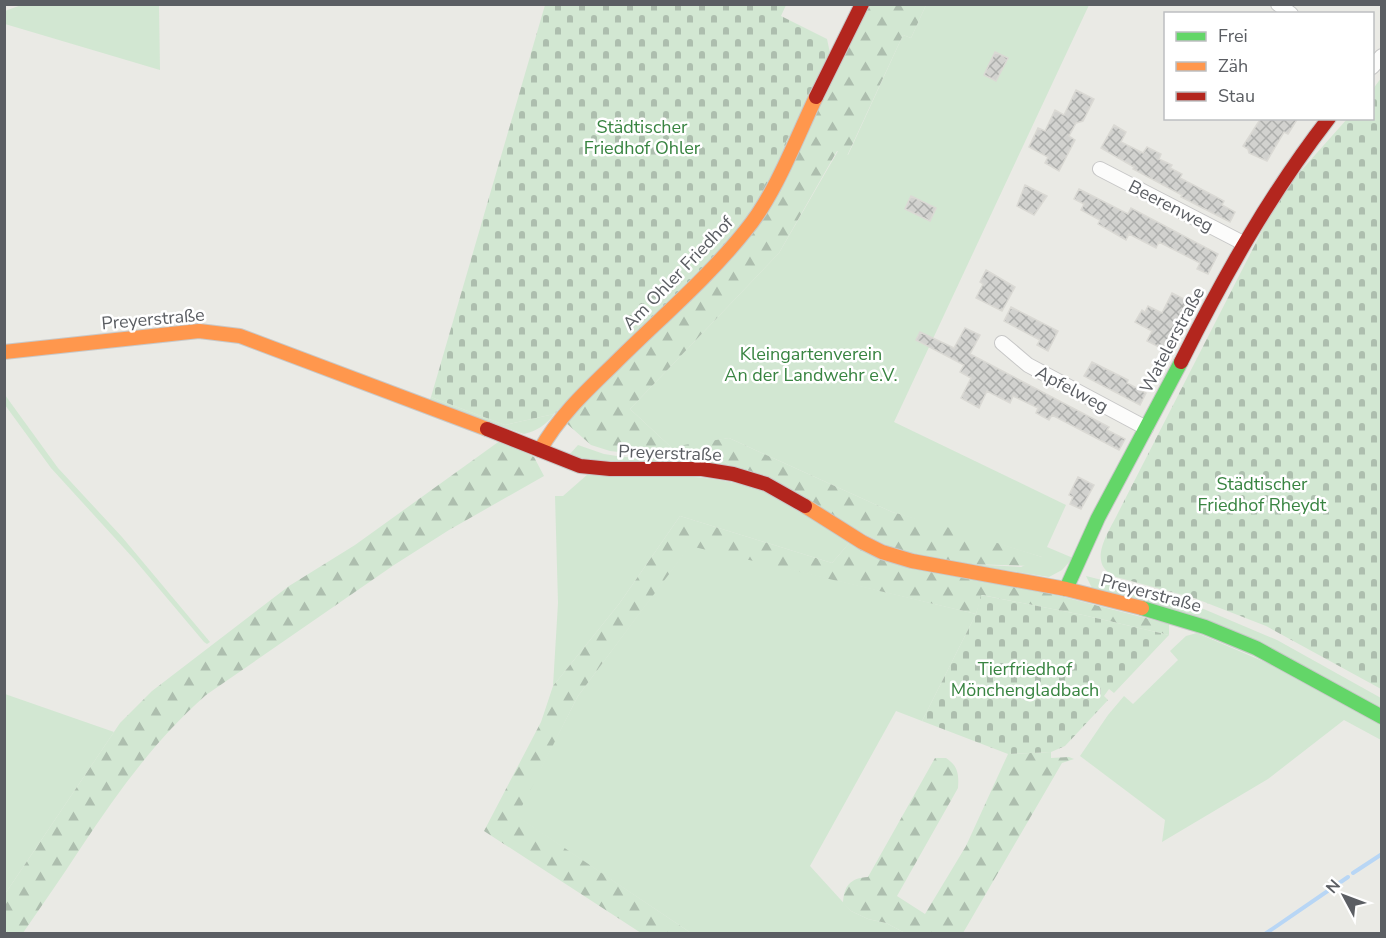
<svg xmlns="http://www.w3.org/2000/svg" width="1386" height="938" font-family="'Nunito Sans',sans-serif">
  <defs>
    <pattern id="forest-firs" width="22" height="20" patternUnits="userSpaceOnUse" patternTransform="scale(1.5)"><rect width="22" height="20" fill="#d2e7d2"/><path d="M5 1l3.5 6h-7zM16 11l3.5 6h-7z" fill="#adbeae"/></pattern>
    <pattern id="cemetery-stones" width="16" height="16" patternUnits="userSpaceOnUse" patternTransform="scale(1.5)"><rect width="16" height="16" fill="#d2e7d2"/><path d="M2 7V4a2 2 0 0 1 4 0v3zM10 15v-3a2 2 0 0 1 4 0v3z" fill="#adbeae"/></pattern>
    <pattern id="building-cross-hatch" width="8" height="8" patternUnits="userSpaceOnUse" patternTransform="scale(1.5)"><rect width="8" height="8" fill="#d2d2cf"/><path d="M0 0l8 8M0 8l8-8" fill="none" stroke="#adaeac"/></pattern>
  </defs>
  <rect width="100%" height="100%" fill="#eaeae5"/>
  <!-- green -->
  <path fill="#d2e7d2" d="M24,4l135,1 1,65 -155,-46v-13z
    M926,5h163l-195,417 172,83 -19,42 26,11 -11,12 -13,7 -82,-13 54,3 21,-10 -150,-45 -163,-74 -57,10 -42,-39 149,-156 59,-102 10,4 55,-120 8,3z
    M5,395l53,73 64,69 88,105 -3,2 -3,-2 -70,-83 -83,-91 -46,-63z
    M431,397l74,28 49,-11c-7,11 -18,17 -30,20l-95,-33z
    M578,445l26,9 13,2 18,2 73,-3 15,6 11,7 -135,-5 -30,-8z
    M588,474c63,2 133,-4 191,24 25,12 48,30 71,44l-18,21 -152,-47 -61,88 -66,82 5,-83 -3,-107h8z
    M690,545l286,69 -54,107 -26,-10 -86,155 41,45 17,8 18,4 19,10h-214l-175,-117 62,-120z
    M1086,576l95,24 25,10 71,30 104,58v12l-289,-122z
    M1197,633l87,37 97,55v15l-37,-20 -76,59 -106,63 3,-22 -85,-64 28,-41 16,-19 9,8 45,-44 -8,-9 16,-15z
    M5,694l109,38 -109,162z"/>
  <!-- forest -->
  <path fill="url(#forest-firs)" d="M854,5h72l-15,33 -8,-3 -56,121 -10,-5 -58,102 -149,156 41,38 58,-9 163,74 55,15 95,30 -3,8 -4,1 -68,-2 -69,-13 -164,-83 -11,-7 -23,-10 -64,3 -26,-3 -19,-6 -26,-23 170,-186z
    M501,440l33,17 10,19 -95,54 -55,35 -188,130c-52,46 -88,97 -126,154 -18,28 -38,56 -57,84l-18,1v-40l115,-171 32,-32 137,-105 66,-41z
    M680,516l152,47 18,-21 319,82v11l-86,-20 -101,-20 -6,19 -286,-68 -112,150 -61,120 174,117h-50l-157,-102 57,-109 12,-36 66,-82z
    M1051,752v6l18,-1 5,2 -12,4 -99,170h-58l-19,-10 -18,-4 -17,-8 -8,-8c1,-17 7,-25 25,-26l67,-119h11c12,8 13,16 12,30l-61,108 28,18 41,-68 42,-92z"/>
  <!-- cemetery -->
  <path fill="url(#cemetery-stones)" d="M545,5h241l-5,11 46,23 3,14 -77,155 -18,28 -181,178 -49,11 -74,-28z
    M1381,78v611l-115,-63 -72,-28 -78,-21c-31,-13 -7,-45 3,-66l148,-290 24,-39 56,-63 25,-1 1,-29z
    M981,595l102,20 86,20 -55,58 -5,-4 -5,7 4,4 -43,46 -14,6 -43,2 -86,-33 54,-107z"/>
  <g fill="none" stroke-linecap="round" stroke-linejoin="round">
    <!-- stream -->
    <path stroke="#b8d6f5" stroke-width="4" d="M1353,873l29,-19
      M1265,934l83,-57"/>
  </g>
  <!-- building -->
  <path fill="url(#building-cross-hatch)" stroke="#dad9d4" stroke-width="1.5" d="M995,52l13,6 -12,23 -12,-6z
    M1076,90l18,9 -11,22 -7,2 -7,13 6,4 -16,31 -14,-8 3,-6 -19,-10 9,-19 7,3 10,-21 9,5z
    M1261,118h37l-10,16 -4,-2 -17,29 -18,-8 -1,-4 -5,-3z
    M1114,125l12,7 -5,10 22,11 4,-6 14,7 -2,5 13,6 -2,3 12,6 -2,4 44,23 -2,4 13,7 -5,10 -49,-25 1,-2 -49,-26 1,-2 -33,-19z
    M1025,185l22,11 -13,19 -17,-9z
    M1079,189l49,25 3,-6 87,46 -10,20 -11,-5 3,-6 -41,-21 -3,6 -27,-14 -3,6 -28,-16 2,-4 -19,-10 3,-6 -10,-5z
    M911,196l25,12 -6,13 -25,-12z
    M986,270l29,17 -13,24 -26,-13 7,-14 -3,-2z
    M1172,293l16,8 -25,48 -16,-8 5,-10 -17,-9 7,-12 3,2 3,-6 14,7z
    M1011,307l47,24 -10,20 -11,-6 3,-5 -36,-19z
    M965,328l15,7 -10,19 139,73 -2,3 18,9 -6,11 -67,-35 -3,5 -13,-7 2,-5 -25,-12 -3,7 -23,-12 -8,17 -18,-10 10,-20 -11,-6 4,-7 -48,-25 4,-8 34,16z
    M1092,362l36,18 -1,3 19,10 -6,12 -56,-29z
    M1078,477l16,8 -13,24 -11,-5 3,-7 -4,-2z"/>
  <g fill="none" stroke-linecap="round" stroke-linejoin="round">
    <!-- street casing -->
    <g stroke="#c7c7c7" stroke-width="16">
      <path id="street" d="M1278,4l13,10
        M1372,67l10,-11
        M1100,169l143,74
        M1002,343l26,22 118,63"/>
    </g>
    <!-- fast casing -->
    <g stroke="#c8c8c8" stroke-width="16">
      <path id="fast" d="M1066,589l32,-71 83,-156
        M1142,608l63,19 51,21 126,69"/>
    </g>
    <!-- slow casing -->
    <g stroke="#c8c8c8" stroke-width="16">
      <path id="slow" d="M4,352l195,-21 41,5 247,93
        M540,450c19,-34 46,-59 74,-86 44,-44 93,-85 132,-134 29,-35 50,-91 70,-133
        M805,506l57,36 20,10 30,9 154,28 76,19"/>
    </g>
    <!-- jam casing -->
    <g stroke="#c8c8c8" stroke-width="16">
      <path id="jam" d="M816,97l46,-93
        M1181,362c43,-86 89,-168 148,-244
        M487,429l93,37 30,3h92l31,5 33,10 39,22"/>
    </g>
    <!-- street -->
    <use href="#street" stroke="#fcfcfb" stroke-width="14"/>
    <!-- fast -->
    <use href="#fast" stroke="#63d668" stroke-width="14"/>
    <!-- slow -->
    <use href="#slow" stroke="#ff974d" stroke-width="14"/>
    <!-- jam -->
    <use href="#jam" stroke="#b3261e" stroke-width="14"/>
  </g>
  <g text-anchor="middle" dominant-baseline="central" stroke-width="5" stroke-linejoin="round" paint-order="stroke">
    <!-- park labels -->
    <g font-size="18" fill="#388441" stroke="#fff">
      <text x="642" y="127">Städtischer<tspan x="642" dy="21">Friedhof Ohler</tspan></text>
      <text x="811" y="354">Kleingartenverein<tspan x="811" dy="21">An der Landwehr e.V.</tspan></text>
      <text x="1262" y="484">Städtischer<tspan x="1262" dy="21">Friedhof Rheydt</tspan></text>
      <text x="1025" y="669">Tierfriedhof<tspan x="1025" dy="21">Mönchengladbach</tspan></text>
    </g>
    <!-- street labels -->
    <g font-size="18" fill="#5b5e63" stroke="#fff">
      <text transform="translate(1171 206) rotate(27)">Beerenweg</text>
      <text transform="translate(678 273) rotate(-46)">Am Ohler Friedhof</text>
      <text transform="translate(153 319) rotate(-5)">Preyerstraße</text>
      <text transform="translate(1172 340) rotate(-62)">Watelerstraße</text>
      <text transform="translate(1072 389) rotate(28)">Apfelweg</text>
      <text transform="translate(670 453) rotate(2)">Preyerstraße</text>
      <text transform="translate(1151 593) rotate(15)">Preyerstraße</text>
    </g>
  </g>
  <!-- border -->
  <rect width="1386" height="938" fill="none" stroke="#5b5e63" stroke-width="12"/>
  <!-- legend -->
  <rect x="1164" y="12" width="210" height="108" fill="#ffffff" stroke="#bdbfc1" stroke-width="1.5"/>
  <rect x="1176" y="32" width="30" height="9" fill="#63d668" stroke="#bdbfc1" stroke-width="1.5"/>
  <text x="1218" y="42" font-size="18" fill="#5b5e63">Frei</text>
  <rect x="1176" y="62" width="30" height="9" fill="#ff974d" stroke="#bdbfc1" stroke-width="1.5"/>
  <text x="1218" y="72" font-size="18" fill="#5b5e63">Zäh</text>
  <rect x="1176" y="92" width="30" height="9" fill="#b3261e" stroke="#bdbfc1" stroke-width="1.5"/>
  <text x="1218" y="102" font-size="18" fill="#5b5e63">Stau</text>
  <!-- north arrow -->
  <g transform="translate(1344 896) rotate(311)" stroke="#ffffff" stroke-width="4.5" paint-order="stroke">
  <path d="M0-4.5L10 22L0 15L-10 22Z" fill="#5b5e63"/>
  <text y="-9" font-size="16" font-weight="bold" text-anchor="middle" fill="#5b5e63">N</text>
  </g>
</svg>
